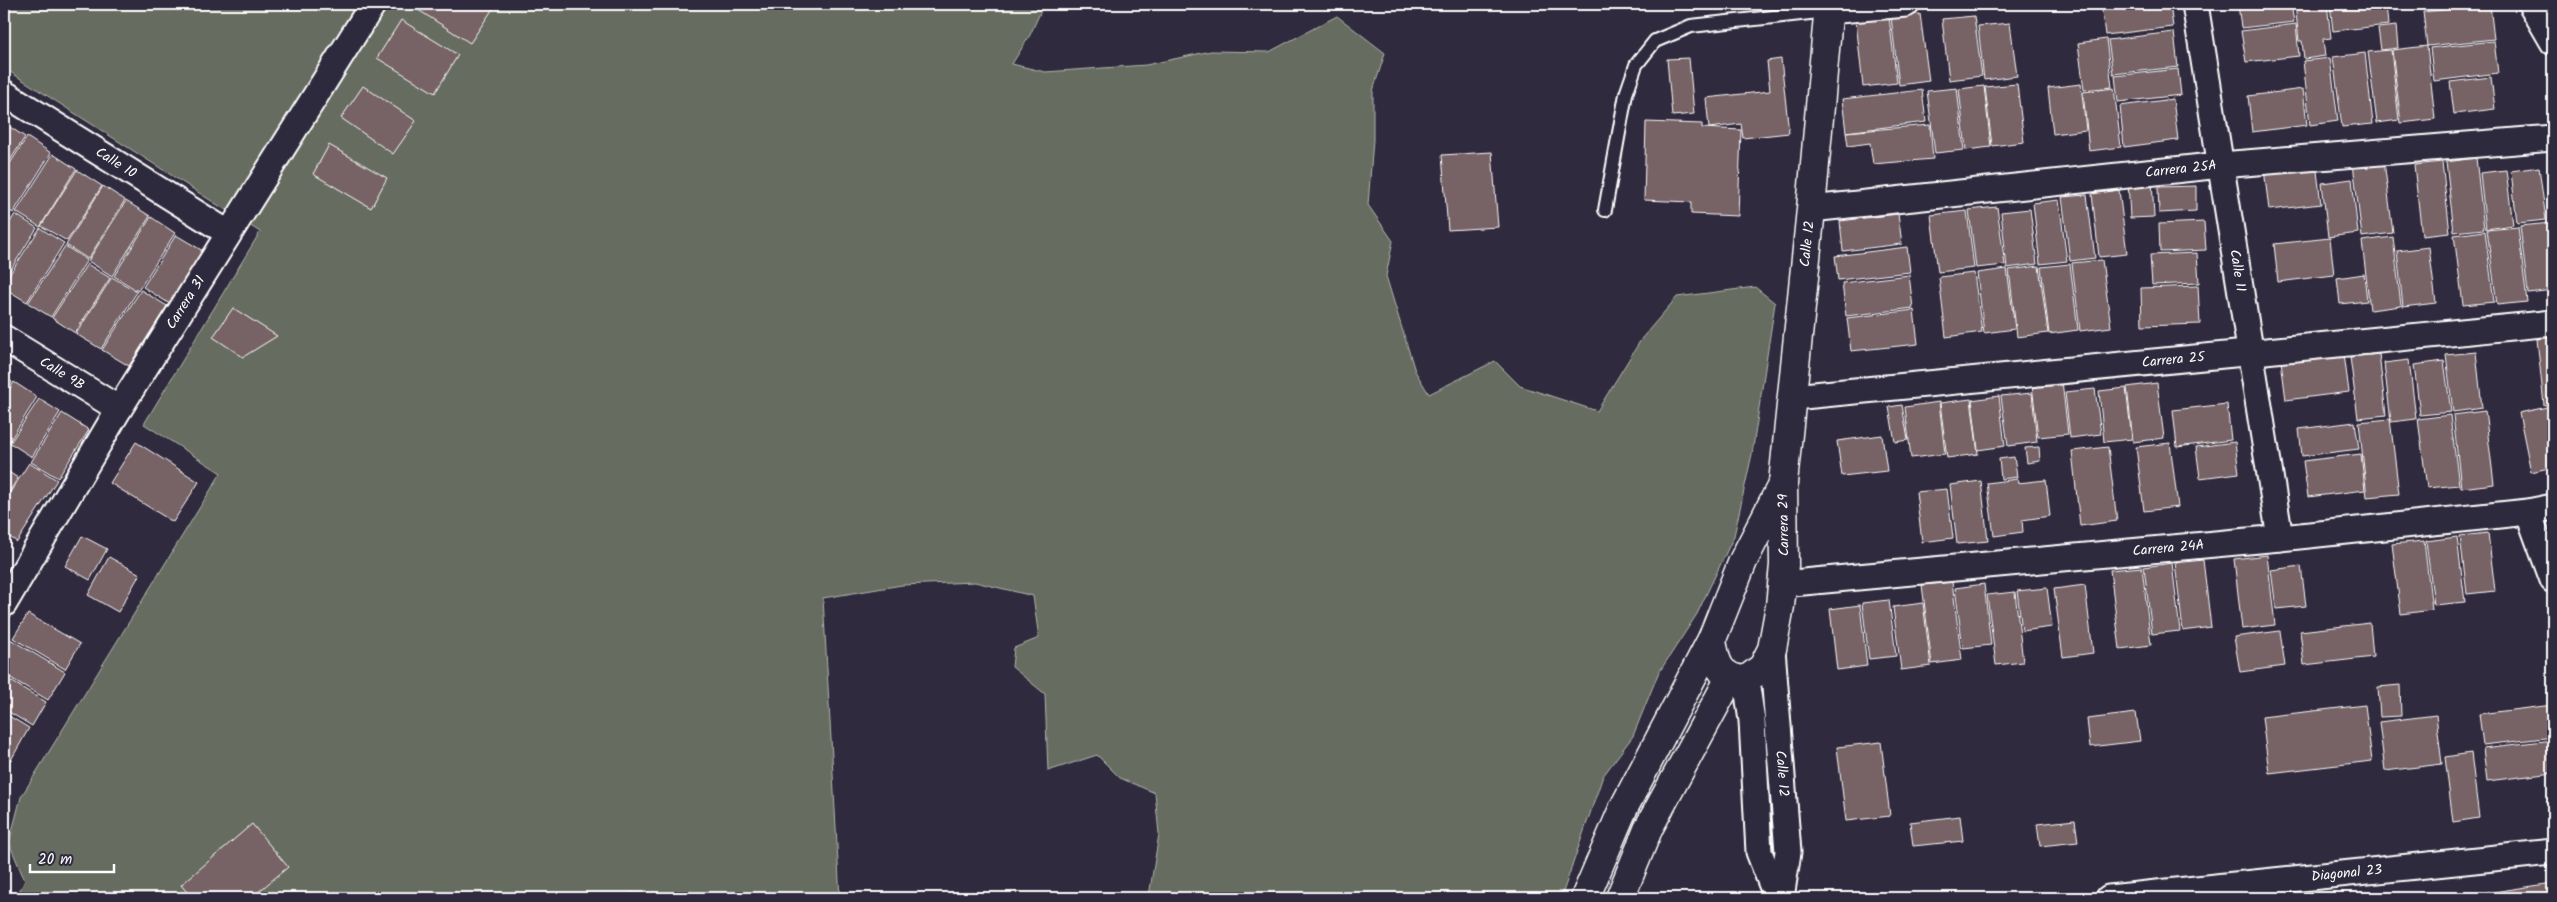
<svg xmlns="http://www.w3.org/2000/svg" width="2557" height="902" font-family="Kalam,sans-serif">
  <rect width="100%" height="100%" fill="#2f2a3d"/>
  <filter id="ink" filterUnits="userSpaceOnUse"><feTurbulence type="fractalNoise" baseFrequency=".02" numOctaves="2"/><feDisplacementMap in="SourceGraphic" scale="10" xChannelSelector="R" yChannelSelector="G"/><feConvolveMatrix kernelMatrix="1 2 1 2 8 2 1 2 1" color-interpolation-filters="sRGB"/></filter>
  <g filter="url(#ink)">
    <!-- green -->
    <path fill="#666d60" stroke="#b2b6b0" d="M4,4h1040l-14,31 -18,29 33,8 101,-7 65,-14 58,1 68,-36 48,37 -12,38v49l-5,65 25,36 -7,35 29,95 14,23 66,-33 25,25 77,25 45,-73 35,-41 78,-10 20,16 -23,151 -18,82 -37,78 -39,60 -25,62 -30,40 -42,122h-408l-4,-2 10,-62 -4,-41 -35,-15 -23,-23 -49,16 -3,-77 -33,-27 2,-19 25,-10 -6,-42 -58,-14 -73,3 -79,13 17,300h-119l-1,-2 -62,2 -27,-6 -6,6h-610l10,-17 -16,-38 12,-46 200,-324 -77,-49 116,-192 -256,-164z"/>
    <!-- building -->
    <path fill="#776265" stroke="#fff" d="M409,4h87l-26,39z
      M2101,4h69l3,23 -68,8z
      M2238,4h53l3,18 -53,6z
      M2295,4h32l4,34 -8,1 2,17 -21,3 -2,-18h-3z
      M2330,4h56l2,21 -55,6z
      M2423,4h31l-30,3z
      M2490,5l4,34 -67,7 -4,-34z
      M1920,14l9,67 -30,4 -8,-68z
      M1974,16l8,60 -33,4 -7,-61z
      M1889,17l8,66 -34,4 -7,-66z
      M401,20l57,35 -23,38 -58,-35z
      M2010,23l7,53 -33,4 -6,-54z
      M2296,24l3,32 -53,6 -5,-31z
      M2396,26l2,22 -17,2 -3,-22z
      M2174,32l4,35 -65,7 -5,-34z
      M2106,39l6,48 -28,3 -6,-47z
      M2494,41l4,32 -64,8 -4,-33z
      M2427,46l8,73 -34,4 -9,-73z
      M2391,50l8,70 -22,3 -9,-71z
      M2365,53l8,71 -31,3 -9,-70z
      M1689,58l5,56 -22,2 -5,-57z
      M2330,58l8,63 -28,4 -7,-64z
      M1781,59l8,74 -46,5 -2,-14 -32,4 -3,-30 64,-7 -3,-30z
      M2178,69l3,26 -63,7 -3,-26z
      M2491,77l4,32 -41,5 -4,-32z
      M2017,84l7,58 -32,4 -7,-59z
      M2081,84l5,46 -33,4 -5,-46z
      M363,86l53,35 -23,33 -52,-36z
      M1984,86l7,61 -25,3 -7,-61z
      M1957,88l7,62 -29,3 -8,-62z
      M2114,88l7,59 -32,4 -6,-59z
      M2303,89l4,36 -55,7 -4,-36z
      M1922,90l4,32 -80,10 -4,-33z
      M2173,99l5,41 -54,7 -4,-41z
      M1646,122l56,2v4l39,2 -3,86 -47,-2v-12l-47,-2z
      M4,123l21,14 -21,33z
      M1930,125l3,34 -60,5 -3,-21 -22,3 -2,-14z
      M27,137l24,16 -38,60 -9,-6v-34z
      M329,145l58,33 -16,30 -58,-34z
      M1492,152l6,75 -50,3 -6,-75z
      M53,154l23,15 -36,58 -24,-15z
      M2476,158l8,71 -30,3 -8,-70z
      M2384,161l9,72 -31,4 -9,-73z
      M2442,162l8,71 -28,3 -8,-71z
      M2316,163l5,41 -52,6 -5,-41z
      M2539,167l7,53 -29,3 -6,-52z
      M77,170l25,16 -35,55 -26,-15z
      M2506,170l7,55 -27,4 -6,-56z
      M2352,179l6,54 -30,4 -6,-54z
      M2152,180l2,37 -24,1 -2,-37z
      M103,186l22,14 -37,59 -22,-14z
      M2196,186v25l-37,2 -1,-26z
      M2553,189v37l-5,-36z
      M2119,190l8,64 -28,3 -7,-63z
      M2087,195l8,63 -25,3 -8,-64z
      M2059,200l8,61 -27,3 -7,-61z
      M126,201l24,15 -38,60 -24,-15z
      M1997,207l8,58 -29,3 -7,-58z
      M2030,209l7,55 -30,4 -6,-56z
      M1967,211l7,57 -36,4 -7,-57z
      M15,214l22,14 -33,52v-48z
      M1898,214l4,30 -59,7 -3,-30z
      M151,217l24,16 -37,58 -24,-15z
      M2204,222l2,28 -46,2 -1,-28z
      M2551,223l2,67 -25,3 -8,-67z
      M2518,227l9,75 -30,3 -10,-75z
      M40,228l24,15 -37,59 -23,-14v-5z
      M2485,231l9,71 -31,3 -9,-70z
      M176,235l27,16 -33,53 -27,-17z
      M2393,237l8,69 -31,4 -8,-69z
      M2330,238l4,37 -56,7 -4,-38z
      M65,246l22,14 -36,57 -23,-14z
      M1907,247l3,25 -72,8 -3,-24z
      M2429,247l7,56 -33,4 -6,-56z
      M2197,253l2,30 -47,2 -2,-30z
      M2102,260l9,67 -31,4 -8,-68z
      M87,264l23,14 -35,55 -23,-15z
      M2070,264l8,66 -29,4 -8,-67z
      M2039,266l9,67 -31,4 -8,-67z
      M2007,269l8,60 -31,4 -7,-60z
      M1974,273l8,59 -36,5 -7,-60z
      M2364,274l3,27 -27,3 -3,-26z
      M1909,275l4,33 -67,8 -4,-33z
      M112,277l25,15 -36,57 -25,-15z
      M2198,286l2,38 -58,2 -1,-38z
      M141,290l26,16 -38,60 -27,-16z
      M233,308l44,28 -34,21 -30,-20z
      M1914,310l4,34 -67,7 -4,-33z
      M2553,337v67l-9,1 -7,-66z
      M2476,352l6,56 -29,4 -7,-57z
      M2344,354l5,38 -63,8 -5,-39z
      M2379,354l7,61 -28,3 -8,-61z
      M2409,360l7,59 -25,3 -7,-59z
      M2444,361l7,51 -31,3 -6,-50z
      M4,376l8,6 -8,13z
      M2062,381l6,53 -30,3 -6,-52z
      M14,382l23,15 -33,53v-52z
      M2157,383l7,55 -31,4 -6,-55z
      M2126,388l6,51 -28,3 -5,-51z
      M2095,389l6,45 -31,4 -5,-46z
      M2032,393l5,49 -29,4 -7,-50z
      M1999,396l6,50 -27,4 -6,-50z
      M39,399l21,13 -28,45 -22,-14z
      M1971,399l7,55 -31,4 -7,-55z
      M1939,402l6,52 -34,4 -6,-51z
      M2227,404l4,36 -54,7 -4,-37z
      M1902,405l6,35 -13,2 -6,-35z
      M2552,406l1,61 -22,5 -12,-59z
      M2485,411l9,73 -33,4 -8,-73z
      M62,413l27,17 -31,48 -27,-16z
      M2450,415l9,70 -32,3 -9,-69z
      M2390,419l9,75 -32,3 -8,-75z
      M2355,422l4,27 -57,7 -3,-27z
      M1882,435l5,36 -45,5 -5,-35z
      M136,442l63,40 -26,40 -63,-39z
      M2235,442l4,31 -39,5 -4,-31z
      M2170,443l8,64 -34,4 -8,-64z
      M2039,447l1,14 -13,2 -2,-15z
      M2108,447l9,74 -37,5 -8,-75z
      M2361,454l4,36 -57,7 -5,-36z
      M2014,457l3,20 -16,2 -2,-20z
      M29,463l28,17 -40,62 -13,-9v-31z
      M4,469l14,9 -14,22z
      M2017,479l1,4 28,-3 4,36 -28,4 1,12 -29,4 -7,-53z
      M1981,481l7,60 -31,3 -7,-59z
      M1947,489l6,49 -31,4 -6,-50z
      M2488,533l7,58 -28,3 -7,-58z
      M82,536l25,13 -17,31 -25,-14z
      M2457,537l8,65 -31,3 -8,-64z
      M2424,541l8,69 -31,4 -9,-70z
      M2267,555l8,70 -33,4 -8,-70z
      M109,557l31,17 -22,38 -30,-17z
      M2203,560l8,67 -28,4 -8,-68z
      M2172,563l8,68 -28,3 -8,-67z
      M2301,566l5,40 -30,3 -5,-39z
      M2142,567l9,78 -31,4 -10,-79z
      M1952,582l10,78 -30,4 -10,-79z
      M1984,584l7,61 -28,3 -8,-60z
      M2085,585l8,68 -30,4 -9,-68z
      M2047,588l5,39 -30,4 -5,-40z
      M2015,592l8,70 -27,3 -9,-70z
      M1889,600l7,56 -27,3 -7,-56z
      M1923,603l8,63 -30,4 -8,-63z
      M1860,605l7,61 -30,4 -7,-61z
      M28,614l52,30 -15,25 -52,-31z
      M2370,623l3,34 -69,8 -4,-34z
      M2280,631l5,35 -45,6 -6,-35z
      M10,639l55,33 -17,28 -44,-26v-25z
      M4,677l42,25 -14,24 -28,-17z
      M2400,685l1,31 -21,1 -2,-30z
      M2365,705l7,56 -103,12 -7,-56z
      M2553,705v32l-70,8 -4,-31z
      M4,713l25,15 -18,32 -7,-4z
      M2136,713l4,28 -50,6 -3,-28z
      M2436,715l6,49 -57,7 -6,-49z
      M2553,740v33l-66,8 -4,-33z
      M1881,742l9,74 -44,5 -9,-74z
      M2471,753l8,65 -26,4 -8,-65z
      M1960,816l3,25 -50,5 -3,-24z
      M2075,820l3,22 -38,4 -3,-22z
      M252,824l36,43 -37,31h-59l-11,-13z
      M4,874l5,4 -5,8z
      M2553,883v15h-65l-1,-5z
      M2454,893l1,5h-39z"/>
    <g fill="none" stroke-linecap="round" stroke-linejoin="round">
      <!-- lane casing -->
      <g stroke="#fff" stroke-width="16">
        <path id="lane" d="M1605,210l21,-116 10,-29 19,-24 36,-15 137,-15"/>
      </g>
      <!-- street casing -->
      <g stroke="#fff" stroke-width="29">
        <g id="street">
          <path id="s1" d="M2195,4l85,534"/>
          <path d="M2531,4l22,38"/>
          <path d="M1828,11l78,-7"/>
          <path id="s2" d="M4,93l224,140"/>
          <path id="s3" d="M1811,209l410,-44 332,-27"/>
          <path id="s4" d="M4,338l115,71"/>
          <path id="s5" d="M1793,397l760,-74"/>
          <path d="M2528,512l25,68"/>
          <path id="s6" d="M1782,584l498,-46 248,-26 25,-5"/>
          <path id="s7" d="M4,604l115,-195 254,-405"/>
          <path id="s8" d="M1772,649l16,203 -7,46"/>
          <path d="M1746,680l6,41 7,131 18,46"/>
          <path id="s9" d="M2109,898l444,-46"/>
        </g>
      </g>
      <!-- secondary casing -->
      <g stroke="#fff" stroke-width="31">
        <g id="secondary">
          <path id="s10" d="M1712,639c3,23 7,40 34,41l17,-13 9,-18 8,-43 4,-41 -1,-82 28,-274 18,-205"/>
          <path d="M1585,898l38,-89 89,-170 31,-78 38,-74"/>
          <path d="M1620,898l29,-71 81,-149"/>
        </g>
      </g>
      <!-- lane -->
      <use href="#lane" stroke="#2f2a3d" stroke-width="12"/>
      <!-- street -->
      <use href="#street" stroke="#2f2a3d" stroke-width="25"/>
      <!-- secondary -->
      <use href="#secondary" stroke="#2f2a3d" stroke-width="28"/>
    </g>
  </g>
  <g text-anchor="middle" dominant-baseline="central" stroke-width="4" stroke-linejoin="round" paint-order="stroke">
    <!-- street labels -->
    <g font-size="14" fill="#fff" stroke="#2f2a3d">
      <text stroke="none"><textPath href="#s2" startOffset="132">Calle 10</textPath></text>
      <text stroke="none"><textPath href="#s3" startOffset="372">Carrera 25A</textPath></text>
      <text stroke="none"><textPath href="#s10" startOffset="509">Calle 12</textPath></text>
      <text stroke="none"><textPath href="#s1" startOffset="270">Calle 11</textPath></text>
      <text stroke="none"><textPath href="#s7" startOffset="352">Carrera 31</textPath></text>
      <text stroke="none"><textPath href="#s5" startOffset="382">Carrera 25</textPath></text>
      <text stroke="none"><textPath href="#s4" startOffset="68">Calle 9B</textPath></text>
      <text transform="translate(1784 525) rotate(-91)">Carrera 29</text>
      <text stroke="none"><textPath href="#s6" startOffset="388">Carrera 24A</textPath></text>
      <text stroke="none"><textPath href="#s8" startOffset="125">Calle 12</textPath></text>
      <text stroke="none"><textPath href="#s9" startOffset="239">Diagonal 23</textPath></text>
    </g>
  </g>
  <!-- margin -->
  <rect width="2557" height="902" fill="none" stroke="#2f2a3d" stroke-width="20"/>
  <rect x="10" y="10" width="2537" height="882" fill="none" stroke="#fff" stroke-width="2" filter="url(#ink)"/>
  <!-- scale -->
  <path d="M30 864v8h84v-8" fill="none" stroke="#ffffff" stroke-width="2.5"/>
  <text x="38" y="864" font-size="15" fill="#ffffff" stroke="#2f2a3d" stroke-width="4" paint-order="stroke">20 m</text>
</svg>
